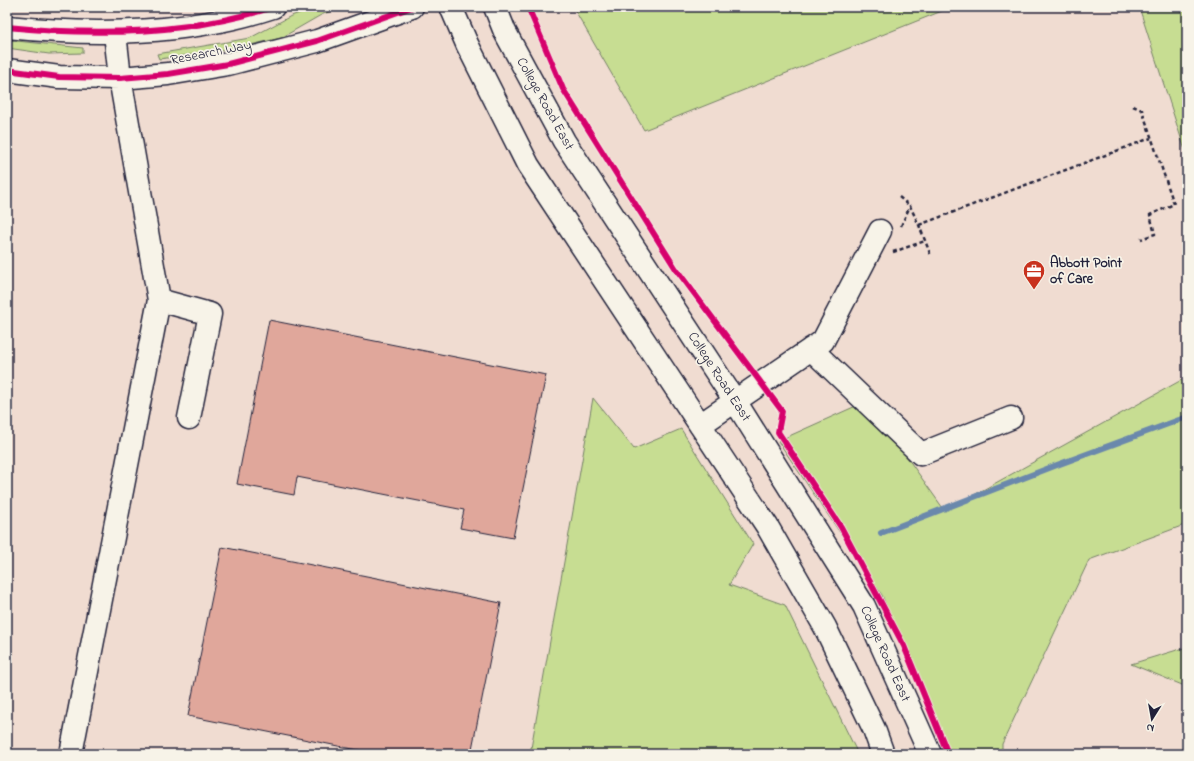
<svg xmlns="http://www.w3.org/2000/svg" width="1194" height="761" font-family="'Indie Flower',sans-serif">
  <rect width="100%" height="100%" fill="#f0dcd1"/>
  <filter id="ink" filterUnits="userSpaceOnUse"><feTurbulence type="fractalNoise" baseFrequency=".025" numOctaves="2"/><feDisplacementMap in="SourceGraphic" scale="8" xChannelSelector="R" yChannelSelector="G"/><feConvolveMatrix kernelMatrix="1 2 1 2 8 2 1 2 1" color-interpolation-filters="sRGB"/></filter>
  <g filter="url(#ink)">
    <!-- green -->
    <path fill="#c7dd92" stroke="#748066" d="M317,7h24l-20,8 -40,23 -53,12 -69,9 -2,-5 93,-16 41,-22z
      M573,7h379l-308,123z
      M1139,7h48v149l-5,-15z
      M7,40l76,8v5l-34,1 -42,-6z
      M1187,377v147l-98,36 -87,184v10h-56l-64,-159 -104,-154 89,-40 78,110z
      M593,398l41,51 47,-20 72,115 -24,41 56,20 73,149h-328z
      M1187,647v40l-56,-23z"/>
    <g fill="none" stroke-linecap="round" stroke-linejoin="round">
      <!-- stream -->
      <path stroke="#6b88ac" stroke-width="6" d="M881,533l176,-68 130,-48"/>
    </g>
    <!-- building -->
    <path fill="#e0a79b" stroke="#22223b" d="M269,320l277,55 -33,163 -53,-10 4,-18 -167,-33 -3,18 -57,-11z
      M222,547l279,56 -30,151h-93l-190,-38z"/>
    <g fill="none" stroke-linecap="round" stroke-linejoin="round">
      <!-- minor casing -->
      <g stroke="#22223b" stroke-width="25">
        <path id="minor" d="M451,7l16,37 61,121 239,361 58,101 49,102 9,25
          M495,7l10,25 59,109 171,260 129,205 66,148
          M7,27c89,9 181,8 266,-20
          M7,70l52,7 61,1 48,-4 60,-10 89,-23 95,-34
          M159,300l51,14 -21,104
          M811,349l110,105 90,-36
          M700,425l123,-84 57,-110
          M71,754l88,-454 -39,-222 -5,-45"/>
      </g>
      <!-- path -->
      <path stroke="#22223b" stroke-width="2.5" stroke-dasharray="4 3" stroke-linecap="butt" d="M1133,106l9,4 32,94 -24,11 5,19 -14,5
        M899,197l11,9
        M919,225l232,-87
        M901,226l9,-20 9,19 12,31
        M893,252l32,-11"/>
      <!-- minor -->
      <use href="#minor" stroke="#f7f3e8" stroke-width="22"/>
      <!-- cycleway casing -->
      <g stroke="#f7f3e8" stroke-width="8">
        <path id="cycleway" d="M528,7l35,82 113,180 106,142 -4,21 63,95 63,119 44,108
          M7,27c89,9 181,8 266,-20
          M7,70l52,7 61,1 48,-4 60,-10 89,-23 95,-34"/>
      </g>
      <!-- cycleway -->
      <use href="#cycleway" stroke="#d6006c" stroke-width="6"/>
    </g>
  </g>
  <!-- icons -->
  <defs>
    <g id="office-pin" transform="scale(1.15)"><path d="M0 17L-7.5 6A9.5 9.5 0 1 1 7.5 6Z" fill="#c8321e" stroke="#f7f3e8"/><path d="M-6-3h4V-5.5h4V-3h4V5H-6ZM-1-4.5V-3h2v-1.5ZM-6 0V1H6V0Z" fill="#fff"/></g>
  </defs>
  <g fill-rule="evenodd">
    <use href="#office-pin" x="1034" y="271"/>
  </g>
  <g text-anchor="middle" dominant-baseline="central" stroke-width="3.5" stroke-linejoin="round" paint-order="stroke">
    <!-- street labels -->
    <g font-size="14" fill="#22223b" stroke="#f7f3e8">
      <text transform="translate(211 53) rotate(-11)">Research Way</text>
      <text transform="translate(545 104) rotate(61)">College Road East</text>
      <text transform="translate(719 377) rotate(57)">College Road East</text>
      <text transform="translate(885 654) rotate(66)">College Road East</text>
    </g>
    <!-- poi labels -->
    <g font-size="14" font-weight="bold" fill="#22223b" stroke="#f7f3e8" text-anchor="start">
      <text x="1050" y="263">Abbott Point<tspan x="1050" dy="16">of Care</tspan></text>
    </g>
  </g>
  <!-- margin -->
  <rect width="1194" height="761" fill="none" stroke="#f7f3e8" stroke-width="24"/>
  <rect x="12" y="12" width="1170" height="737" fill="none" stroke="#22223b" stroke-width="1.5" filter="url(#ink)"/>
  <!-- north arrow -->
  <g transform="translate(1152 719) rotate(191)" stroke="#f7f3e8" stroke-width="3" paint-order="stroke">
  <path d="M0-3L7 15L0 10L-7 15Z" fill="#22223b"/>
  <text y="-6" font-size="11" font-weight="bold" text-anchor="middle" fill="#22223b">N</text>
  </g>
</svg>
